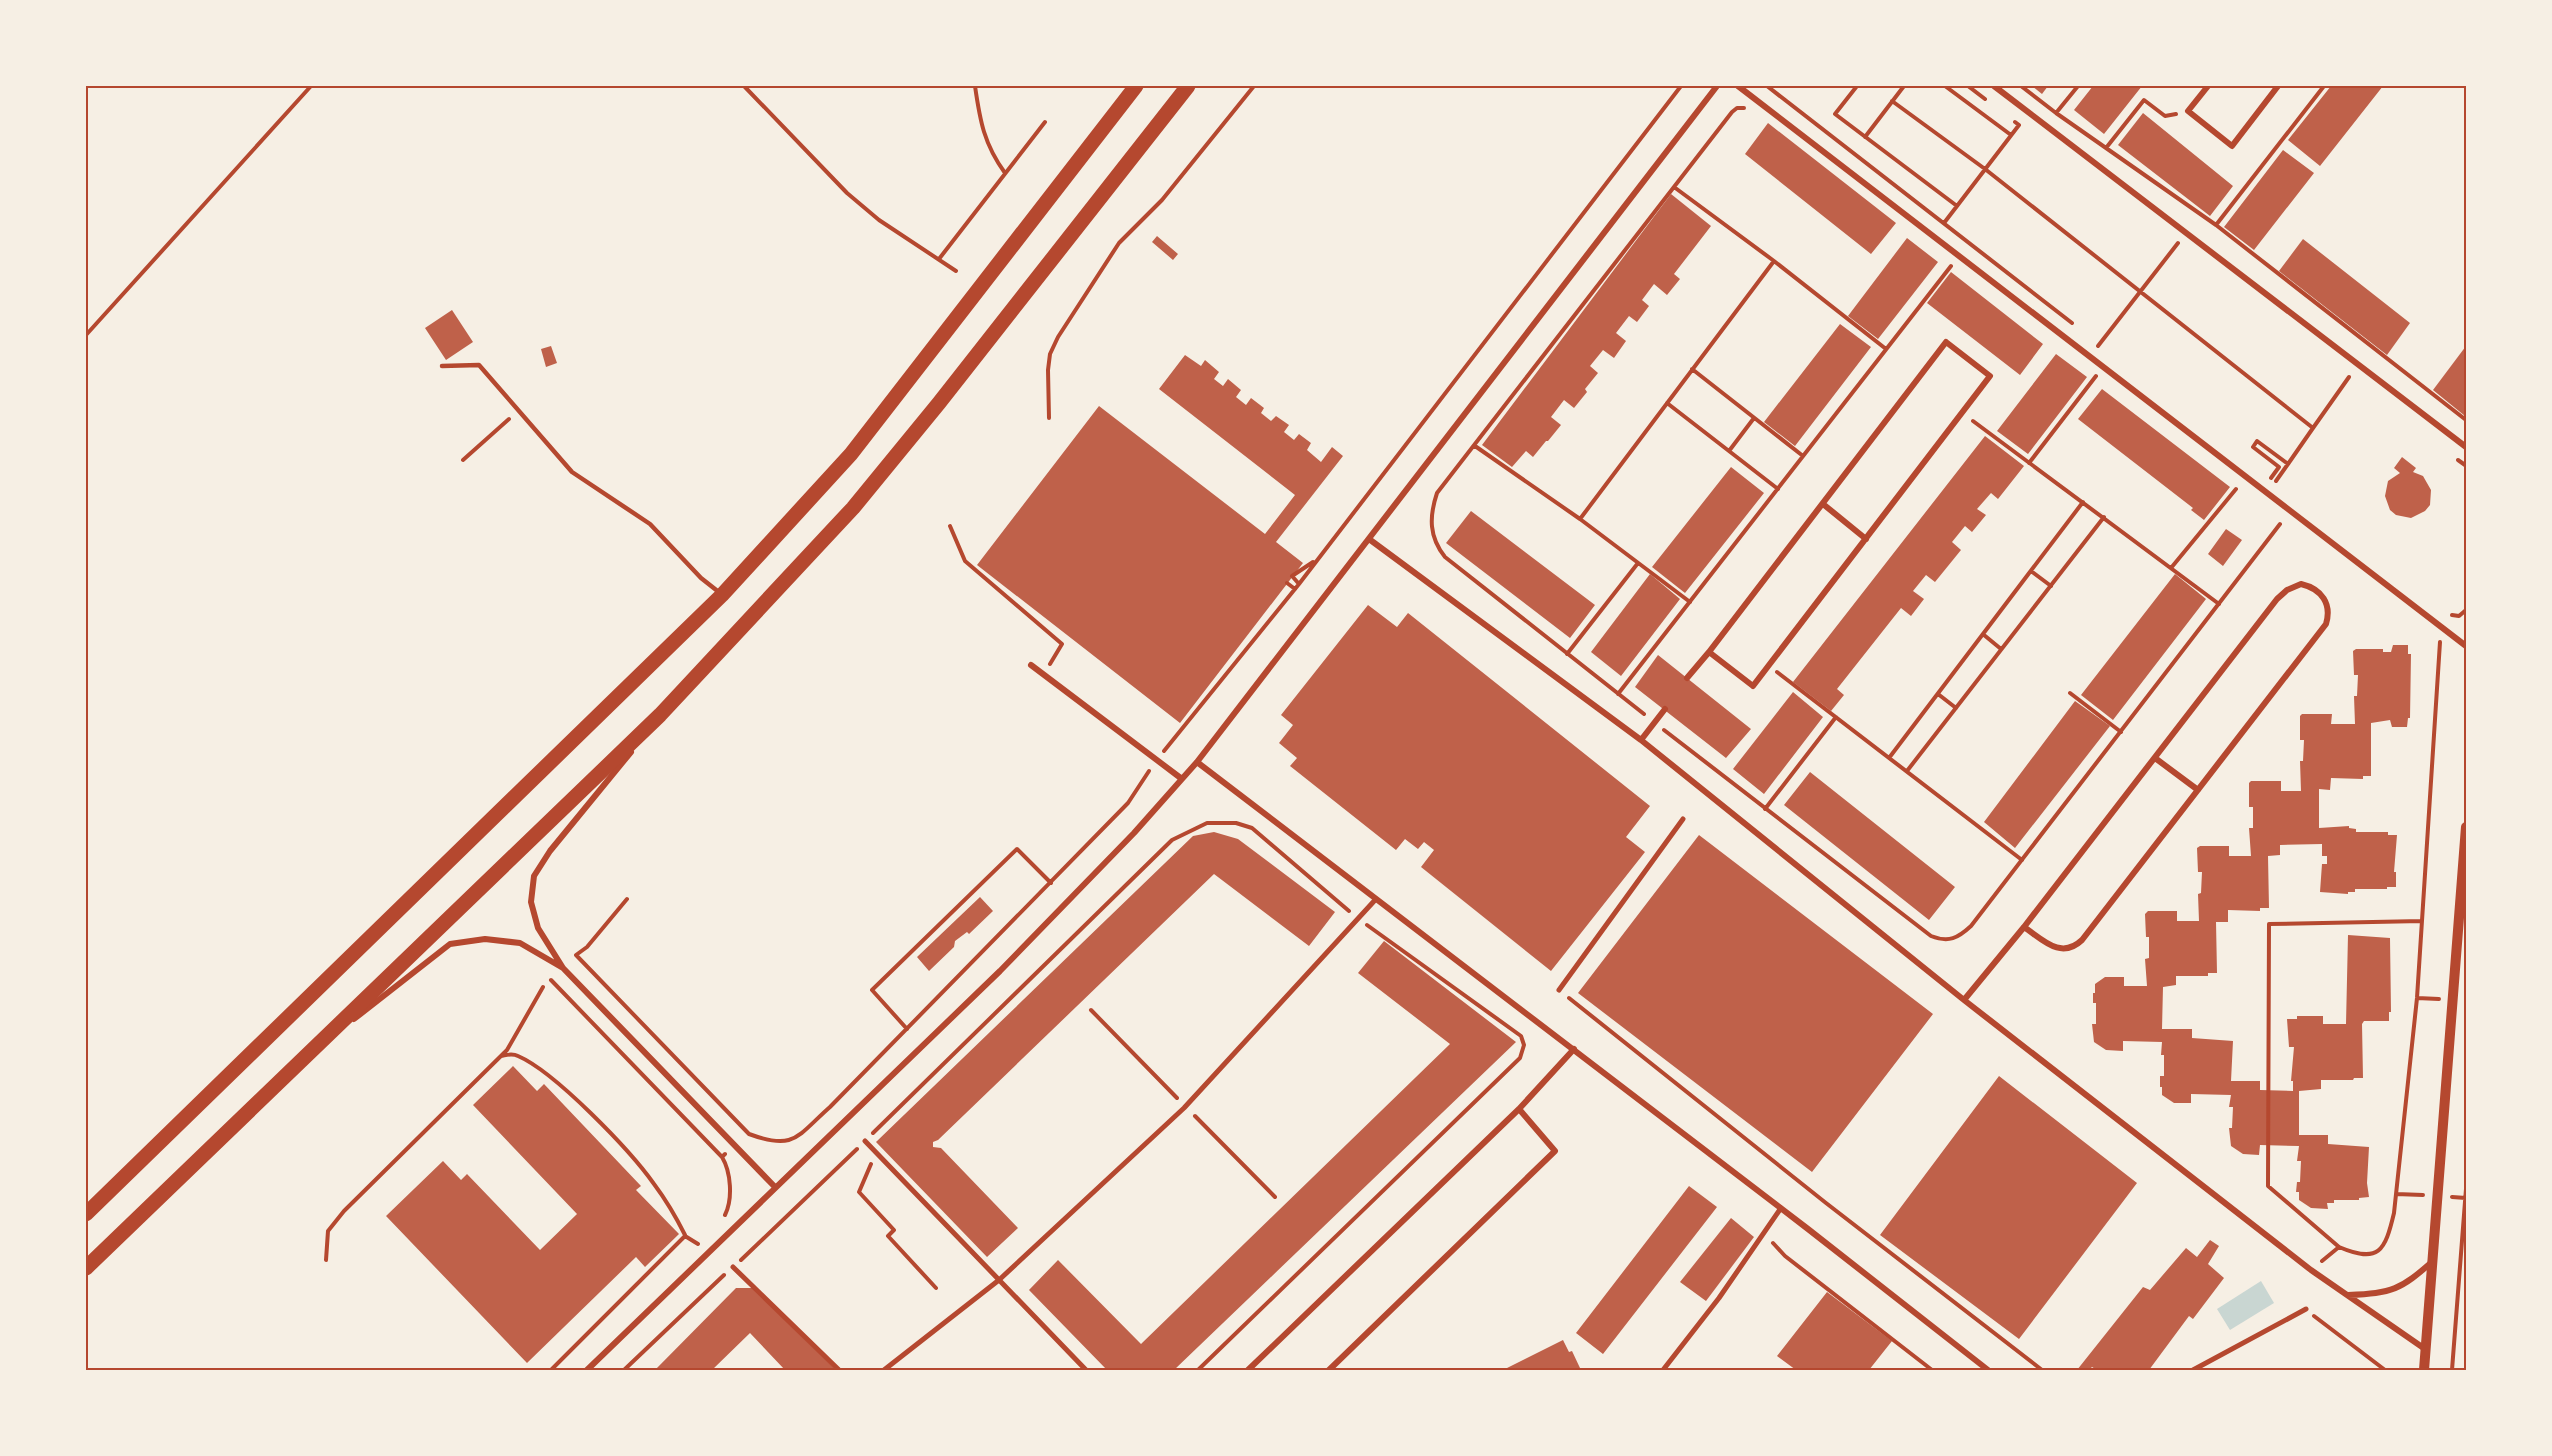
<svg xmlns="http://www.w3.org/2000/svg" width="2552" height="1456" font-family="Poppins,sans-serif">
  <rect width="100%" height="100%" fill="#f6efe4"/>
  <!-- water -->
  <path fill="#c9d6d2" d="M2261,1281l13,22 -44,27 -13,-21z"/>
  <!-- building -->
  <path fill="#bf614a" d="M2032,86h16l-6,8z
    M2093,86h49l-38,48 -30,-24z
    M2331,86h52l-63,80 -32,-26z
    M2143,113l90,73 -23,30 -92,-71z
    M1768,123l128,100 -25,31 -126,-100z
    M2283,150l31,23 -60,77 -30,-23z
    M1671,194l40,32 -37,48 6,5 -13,16 -13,-11 -12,16 7,6 -12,16 -8,-6 -13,17 10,8 -12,17 -11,-8 -13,16 8,7 -13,16 2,3 -13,16 -10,-8 -13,17 10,8 -13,16h-2l-13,16 -7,-6 -14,16 -30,-22z
    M1157,236l21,18 -5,6 -21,-18z
    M1907,238l31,24 -60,77 -30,-23z
    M2303,239l107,84 -23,32 -108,-84z
    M1951,272l92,72 -23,31 -93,-72z
    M452,310l21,32 -27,18 -21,-32z
    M1840,324l31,23 -76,99 -31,-24z
    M551,346l6,17 -11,4 -5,-18z
    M2466,346v68l-1,2 -32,-26z
    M2056,354l31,23 -59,77 -31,-23z
    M1185,355l16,11 4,-6 14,12 -5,7 9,7 5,-7 13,11 -5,7 10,8 5,-7 13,10 -3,5 10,8 5,-5 13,9 -5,7 10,8 5,-6 12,9 -4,7 14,12 11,-15 11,9 -67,86 27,21 -123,160 -203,-158 122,-159 166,128 30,-39 -136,-106z
    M2102,389l128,98 -26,33 -13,-10 2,-2 -115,-89z
    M1985,436l39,30 -26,33 -7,-6 -14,16 9,6 -14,17 -7,-6 -13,16 9,8 -26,32 -9,-7 -13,16 11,8 -13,17 -10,-8 -64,81 7,6 -13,16 -38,-29z
    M2402,457l14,11 -3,4 10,4 8,14 -1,15 -5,6 -14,7 -15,-3 -6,-5 -5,-14 3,-15 12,-8 -6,-5z
    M1731,467l33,26 -79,100 -33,-26z
    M1471,511l124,94 -25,33 -124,-95z
    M2226,529l16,11 -19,26 -15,-12z
    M1650,574l30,25 -59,77 -30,-24z
    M2175,574l31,25 -93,121 -32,-25z
    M1368,605l29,22 11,-14 242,193 -24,31 19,15 -94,119 -130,-104 13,-17 -10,-8 -6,7 -13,-10 -9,11 -106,-84 7,-8 -18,-15 14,-18 -12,-10z
    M2393,645h15v9h3l-1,64h-2l-1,9h-15l-2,-7 -19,3v53h-8v3l-32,-1 -1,12 -11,-1v39l30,-2v2l7,1v3h32v3h9l-3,37h2v15h-9v2h-32v3h-7v2l-28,-2 2,-28h5v-8h-5v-12l-42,1v10l-12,1 1,52h-9v3l-32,-1v12h-12l1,51h-9v3h-32v9l-13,2 -1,42h30v9l41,3 -2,40h29v9l33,1v-10h-2l3,-34h-5l-2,-28h10v-3h26v8h23l2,-89 42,3 1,74h-2v9h-25l-2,3 1,54h-9l-1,2h-32v9l-22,2v44h29v9l41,3 -2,36 2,14 -10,1v2h-25v3h-7l1,6 -17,-1 -12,-8v-8h-3l1,-10h3l1,-21h-4l2,-15 -39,-1 -1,10 -16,-1 -12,-8 -2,-18h3l1,-21h-4l2,-12 -40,-1v9h-17l-12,-8v-8h-2v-11h4v-21h-3l1,-13 -39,-1v10l-17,-1 -12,-8 -2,-18h4v-21h-3v-10h2v-9l10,-7h19v9h23l-2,-27 4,-1v-21h-3l-1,-23 3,-3h29v10h22l-1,-27 3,-1 1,-21h-4l-1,-24 3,-2h29v10h22l-2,-28h4v-21h-4v-24l2,-2h30v10h20l-1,-30h3l1,-21h-4v-24l2,-2h30l-1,10h24l-1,-28h3l1,-21h-4l-1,-24 3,-2h27v3h8z
    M1658,655l93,74 -25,29 -91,-71z
    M1793,692l30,25 -59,77 -31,-25z
    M2075,701l35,25 -95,122 -31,-26z
    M1810,772l145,115 -26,33 -145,-115z
    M1214,832l24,7 97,73 -26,34 -95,-72 -276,266 -5,2v5l8,1 77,80 -31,29 -111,-115 317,-306z
    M1699,835l234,179 -121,158 -234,-179z
    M980,897l13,14 -24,23 -2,-2 -12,9 -1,6 -25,24 -12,-14z
    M1384,941l132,101 -342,328h-67l-78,-80 29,-30 83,84 309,-300 -92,-71z
    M513,1066l24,25 7,-7 97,102 -5,4 43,44 -34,33 -9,-10 -109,106 -141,-147 57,-55 18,19 6,-6 73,76 37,-36 -104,-109z
    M1999,1076l138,107 -118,156 -139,-104z
    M1689,1186l28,21 -114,147 -27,-21z
    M1731,1218l23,19 -48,64 -26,-19z
    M2210,1240l9,6 -11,18 16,14 -31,41 -4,-3 -40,54h-52l-5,-3 -3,3h-12l66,-83 7,3 36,-42 11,9z
    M736,1288h17l83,82h-51l-35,-37 -38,37h-57z
    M1827,1292l65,49 -23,29h-73l-19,-14z
    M1563,1340l6,12 3,-1 8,17 -6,2h-71z"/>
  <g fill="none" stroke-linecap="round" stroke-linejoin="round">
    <!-- path -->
    <path stroke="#b5482f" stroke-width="4" d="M744,86l103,107 32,27 77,51
      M975,86c5,35 9,58 30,87
      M1767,86l305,237
      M1857,86l-22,28 122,92
      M1945,86l66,49
      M1968,86l17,13
      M2021,86l35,27 160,112 250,195
      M1892,101l93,68 328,259 36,-51
      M2056,113l22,-27
      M1865,137l39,-51
      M2106,148l38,-48 21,16 11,-2
      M1944,223l75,-98 -4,-3
      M2216,225l108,-139
      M939,259l106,-137
      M1774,261l112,88
      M86,335l225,-249
      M2098,346l80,-103
      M1692,369l111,87
      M1667,403l111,86
      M1049,418l-1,-48 2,-16 8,-17 61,-94 43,-43 92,-114
      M1973,421l246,183
      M1475,446l105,73 194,-258 -100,-74
      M1729,451l25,-33
      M463,460l46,-41
      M2458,460l7,5
      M2029,463l67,-87
      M2271,478l8,-11 -26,-20 4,-6 31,23 25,-36
      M2276,481l12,-17
      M1580,519l110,83
      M950,526l15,35 97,83 -12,20
      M2466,554v9
      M2171,568l65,-79
      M2031,571l20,15
      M1287,583l8,6
      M1299,584l-7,-8 21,-14
      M2452,615l7,1 7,-6
      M1984,635l17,14
      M1567,654l71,-91
      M1777,672l245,188
      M2070,693l51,39
      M1618,694l333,-428
      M1938,694l18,14
      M1644,714l-199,-157c-16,-20 -16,-40 -8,-64l295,-381 5,-4h7
      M1664,730l267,206c18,7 27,2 40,-10l309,-402
      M1164,751l135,-167 382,-498
      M1889,758l194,-256
      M1907,771l197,-254
      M1765,809l71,-92
      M627,899l-40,48 -11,8 173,179c46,17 48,2 81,-27l298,-304 21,-32
      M551,980l171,177
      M1569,998l257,205 216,167
      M2417,998l22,1
      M1091,1010l86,88
      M907,1029l-35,-39 145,-141 34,34
      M501,1056c6,-1 11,-3 17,0 37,16 112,94 136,128 12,16 22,33 31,51
      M1195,1116l80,81
      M873,1133l299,-293 35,-17h29l16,5 97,83
      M725,1154l-3,3c9,15 11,42 3,58
      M871,1164l-12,28 35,38 -6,6 48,52
      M2396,1194l27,1
      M2452,1197l14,1
      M1773,1243l12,13 147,114
      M2339,1247l-71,-61 1,-262 153,-3
      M326,1260l2,-29 16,-20 163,-161 36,-63
      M741,1260l116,-111
      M2322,1261l17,-14c40,17 46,4 55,-34l23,-215 23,-356
      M2314,1316l71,54
      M551,1370l134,-134 13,8
      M624,1370l100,-95
      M1198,1370l322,-312 4,-13 -3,-9 -154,-111
      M2452,1370l14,-181"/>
    <!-- service -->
    <path stroke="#b5482f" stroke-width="4.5" d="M442,366l37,-1 93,107 78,52 51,54 19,15"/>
    <!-- pedestrian -->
    <path stroke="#b5482f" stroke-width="5" d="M1559,990l124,-171
      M865,1141l221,229
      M733,1267l106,103
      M884,1370l115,-90 185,-172 192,-209
      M1663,1370l56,-72 62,-90
      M2193,1370l113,-61"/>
    <!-- minor -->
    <path stroke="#b5482f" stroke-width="6" d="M1738,86l728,560
      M1994,86l472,361
      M2208,86l-20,25 44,35 46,-60
      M1946,342l44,34 -237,310 -44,-34z
      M1823,504l43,35
      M1369,539l272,201 323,260 347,270 114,79
      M1031,665l151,114
      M1687,678l22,-26
      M1641,740l24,-31
      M631,752l-81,99 -16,25 -3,26 7,26 25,40 212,219
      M2155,758l43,32
      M1197,762l611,467 180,141
      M1964,1000l60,-73 253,-328 10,-9 14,-6c21,5 31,20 25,40l-244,316c-21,20 -39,0 -58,-13
      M354,1019l96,-75 35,-5 35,4 43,25
      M2348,1295c45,-2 52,-5 85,-34
      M587,1370l413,-399 134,-138 63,-71 520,-676
      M1248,1370l271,-261 55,-60
      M1329,1370l226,-219 -36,-42"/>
    <!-- tertiary -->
    <path stroke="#b5482f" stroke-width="10" d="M2424,1370l42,-543"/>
    <!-- primary -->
    <path stroke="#b5482f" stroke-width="15" d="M86,1214l636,-619 129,-141 285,-368
      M86,1268l574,-553 193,-207 86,-105 249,-317"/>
  </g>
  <!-- border -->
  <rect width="2552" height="1456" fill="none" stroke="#f6efe4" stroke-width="174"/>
  <rect x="87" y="87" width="2378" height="1282" fill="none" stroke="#b5482f" stroke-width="2"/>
</svg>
